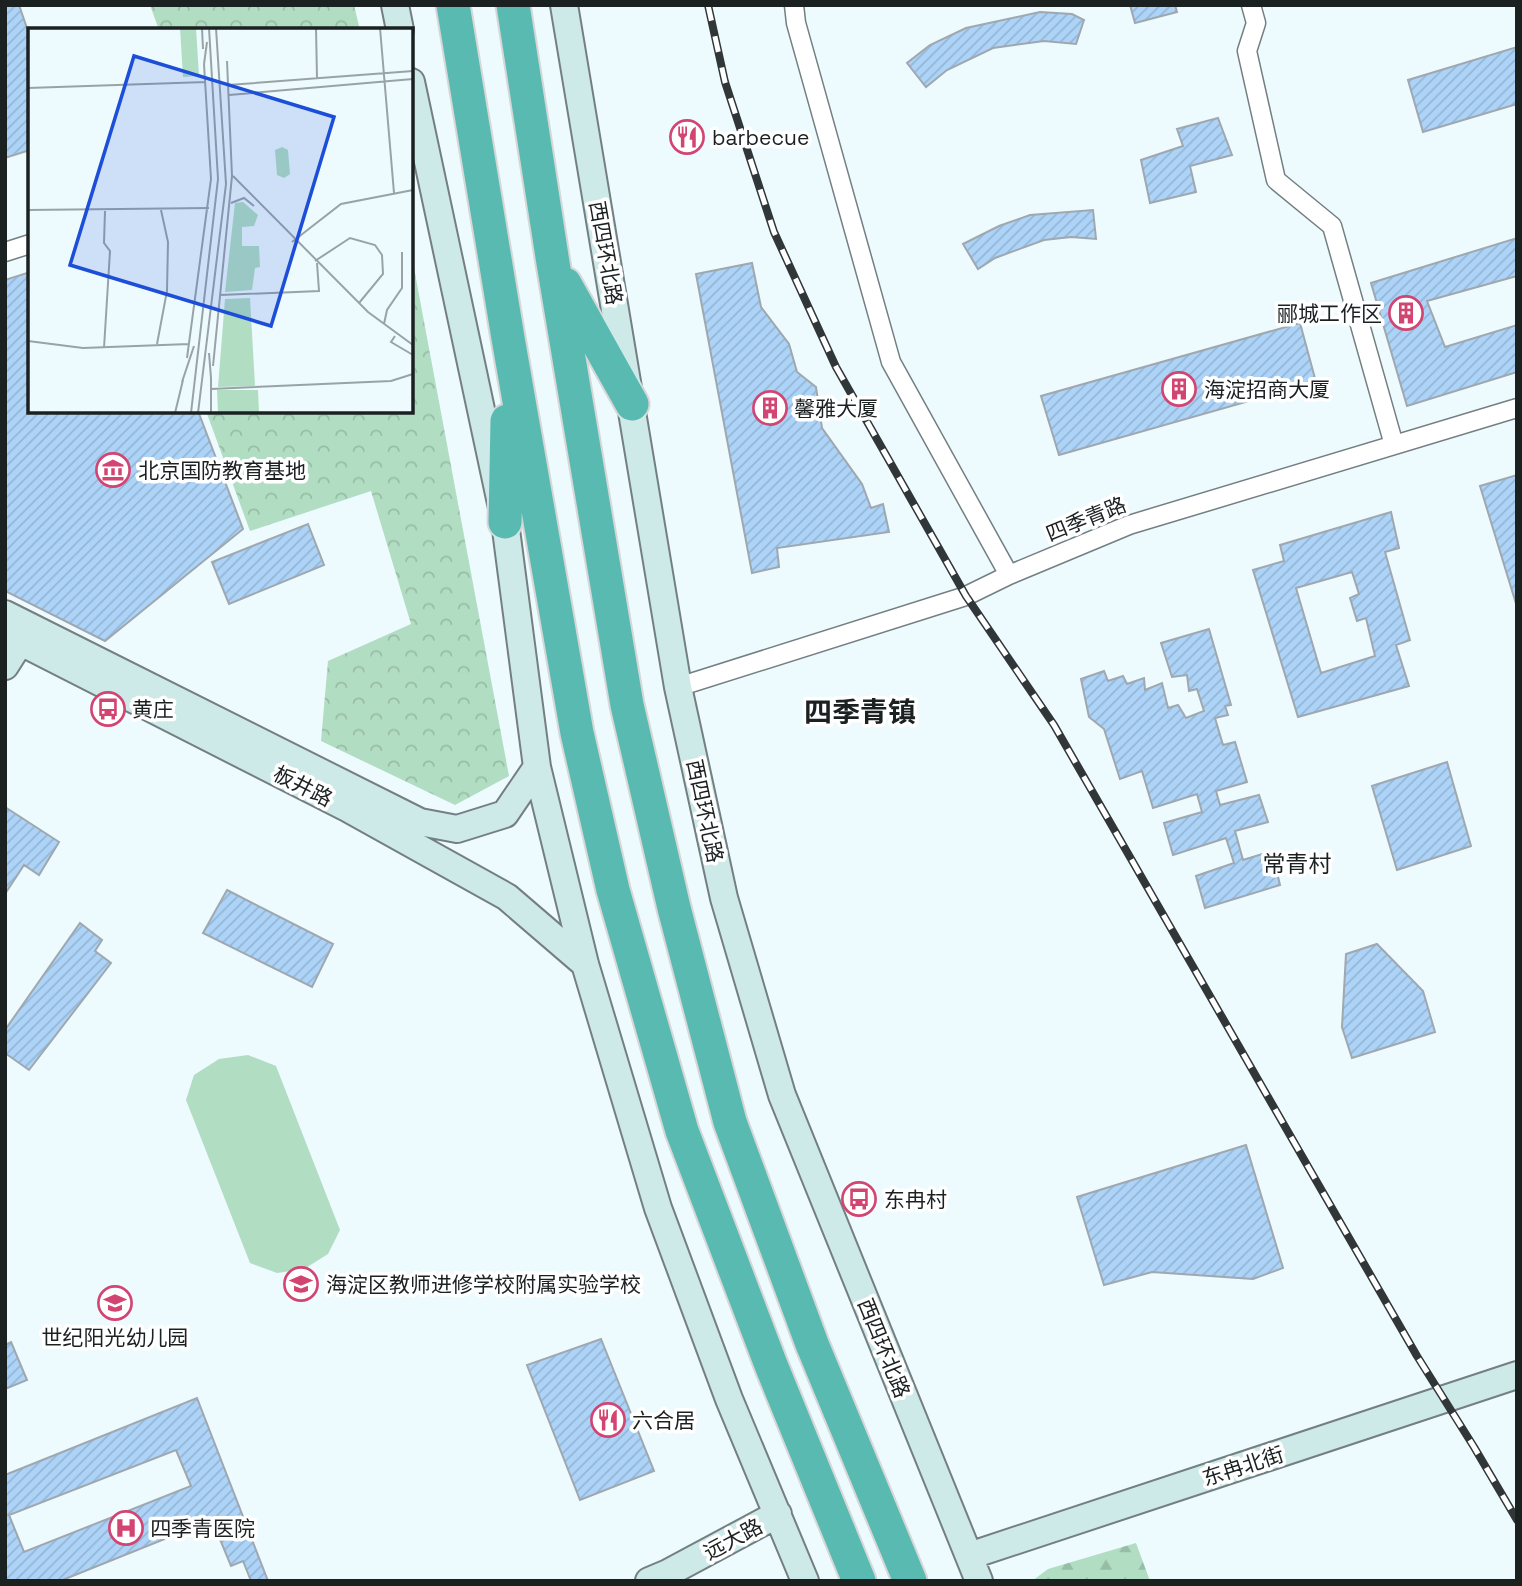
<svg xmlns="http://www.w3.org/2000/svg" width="1522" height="1586" font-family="'Space Grotesk','Noto Sans SC',sans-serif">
  <defs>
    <pattern id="forest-firs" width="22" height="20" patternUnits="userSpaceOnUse" patternTransform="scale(1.75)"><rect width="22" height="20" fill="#b1ddc2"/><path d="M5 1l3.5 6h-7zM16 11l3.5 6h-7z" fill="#98bda6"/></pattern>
    <pattern id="park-crowns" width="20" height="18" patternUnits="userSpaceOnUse" patternTransform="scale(1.75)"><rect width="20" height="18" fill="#b1ddc2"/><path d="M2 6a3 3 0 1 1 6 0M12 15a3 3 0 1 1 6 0" fill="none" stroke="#98bda6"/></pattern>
    <pattern id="building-hatch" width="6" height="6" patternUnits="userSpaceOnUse" patternTransform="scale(1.75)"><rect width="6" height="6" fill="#add4f8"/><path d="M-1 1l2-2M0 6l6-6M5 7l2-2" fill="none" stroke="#94b6d4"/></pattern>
  </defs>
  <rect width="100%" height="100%" fill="#edfafe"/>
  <!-- forest -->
  <path fill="url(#forest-firs)" d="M1136,1543l14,38h-118l16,-12z"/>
  <!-- park -->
  <path fill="url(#park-crowns)" d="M150,5h204l6,25h-201z
    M411,252l98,524 -54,29 -134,-64 7,-80 83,-37 -40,-133 -121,40 -44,-120h205z"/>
  <!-- garden -->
  <path fill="#b1ddc2" d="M248,1055l28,11 64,164 -12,24 -24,15 -27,4 -27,-10 -64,-163 8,-25 25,-16z"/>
  <!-- building -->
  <path fill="url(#building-hatch)" stroke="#9fa7af" stroke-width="2" fill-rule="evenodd" d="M5,5h14l11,32v113l-25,8z
    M1130,5h45l2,7 -42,11z
    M1040,12l32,2 12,6 -8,24 -32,-3 -51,7 -46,22 -21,17 -19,-24 23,-18 36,-17z
    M1517,47v57l-94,28 -15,-52z
    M1218,118l14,37 -42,11 6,26 -46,11 -9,-43 42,-14 -6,-17z
    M1093,210l3,29 -25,-2 -27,3 -49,18 -17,11 -15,-25 36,-18 31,-11z
    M1517,238v38l-90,25 18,46 72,-22v47l-110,34 -36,-123z
    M752,263l9,44 28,37 8,28 19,15 6,41 40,56 9,24 12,-4 6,28 -112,16 2,19 -27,6 -56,-299z
    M30,272v139h168l45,118 -138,112 -100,-50v-311z
    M1300,323l16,59 -257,73 -18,-59z
    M1517,475v132l-37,-121z
    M1391,512l8,36 -14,4 25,88 -14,5 13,41 -111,31 -45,-147 31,-9 -4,-16zM1352,572l7,22 -9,4 7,23 9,-3 9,38 -54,17 -25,-85z
    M308,524l16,41 -95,39 -17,-42z
    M1209,629l22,76 -6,1 3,9 -13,3 8,27 12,-3 12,40 -31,9 4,14 39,-10 9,27 -33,9 8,29 29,-9 8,34 -75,23 -9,-32 38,-13 -8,-25 -53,17 -9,-32 38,-11 -5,-18 -44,14 -11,-37 -22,8 -16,-50 -15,-12 -8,-38 23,-8 4,10 15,-5 4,8 17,-6 1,12 17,-7 6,25 10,-3 8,13 18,-7 -7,-22 -8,2 -2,-16 -15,2 -11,-34z
    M1447,762l24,84 -74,24 -25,-84z
    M5,807l54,35 -20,33 -15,-10 -19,29z
    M227,890l106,54 -21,43 -109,-54z
    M80,923l22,17 -7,11 16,12 -82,107 -24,-17v-23z
    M1377,944l46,47 12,41 -83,26 -10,-31 4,-73z
    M1246,1145l37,123 -30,11 -101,-7 -48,13 -27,-88z
    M601,1339l53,132 -74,29 -53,-135z
    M11,1342l16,38 -22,9v-44z
    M197,1398l71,183h-263v-106z
    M176,1450l15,36 -167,66 -15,-37z
    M212,1520l19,46 12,-5 8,20h-191z"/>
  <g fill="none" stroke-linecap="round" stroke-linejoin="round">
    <!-- street casing -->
    <g stroke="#747f82" stroke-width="21">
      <path id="street" d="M794,5l2,18 95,339 118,213
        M1251,5l5,18 -9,28 29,129 56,46 62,219
        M5,252l25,-8
        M678,687l288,-91 43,-21 120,-50 388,-117"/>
    </g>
    <!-- secondary casing -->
    <g stroke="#747f82" stroke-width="30">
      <path id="secondary" d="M395,5l5,25
        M564,5l114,682 46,211 58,197 197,486
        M411,82l94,440 32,245 48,197 73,244 71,191 76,182
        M5,614l415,208 37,7 48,-15 32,-47
        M5,634l342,174 160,89 78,67
        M5,666l24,-38
        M969,1556l548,-181
        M649,1581l19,-8 110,-59"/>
    </g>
    <!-- highway casing -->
    <g stroke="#d6d7d7" stroke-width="37">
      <path id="highway" d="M453,5l55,333 69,395 36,157 69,241 89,234 88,216
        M513,5l40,258 74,442 47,203 56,214 82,222 98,237
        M565,284l67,120
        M505,522l2,-101"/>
    </g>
    <!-- street -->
    <use href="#street" stroke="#fff" stroke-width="18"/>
    <!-- secondary -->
    <use href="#secondary" stroke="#cdeae8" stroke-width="26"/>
    <!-- highway -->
    <use href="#highway" stroke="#59bab2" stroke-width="33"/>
    <!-- rail casing -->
    <g stroke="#313738" stroke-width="8">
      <path id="rail" d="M708,5l17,77 49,150 62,135 130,229 88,129 363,631 57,91 43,73"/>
    </g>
    <!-- rail -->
    <use href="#rail" stroke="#fff" stroke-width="5" stroke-dasharray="16" stroke-linecap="butt"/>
  </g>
  <!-- icons -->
  <defs>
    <g id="restaurant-ring" transform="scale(1.75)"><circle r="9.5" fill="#fff" stroke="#d24471" stroke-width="1.5"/><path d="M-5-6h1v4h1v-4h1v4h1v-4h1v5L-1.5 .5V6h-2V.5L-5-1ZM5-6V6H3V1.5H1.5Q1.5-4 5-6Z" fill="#d24471"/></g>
    <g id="building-ring" transform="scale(1.75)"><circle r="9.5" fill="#fff" stroke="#d24471" stroke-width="1.5"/><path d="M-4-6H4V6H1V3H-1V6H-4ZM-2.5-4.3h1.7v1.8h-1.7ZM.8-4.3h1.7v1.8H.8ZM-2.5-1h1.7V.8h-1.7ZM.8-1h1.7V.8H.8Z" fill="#d24471"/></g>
    <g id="museum-ring" transform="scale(1.75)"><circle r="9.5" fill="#fff" stroke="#d24471" stroke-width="1.5"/><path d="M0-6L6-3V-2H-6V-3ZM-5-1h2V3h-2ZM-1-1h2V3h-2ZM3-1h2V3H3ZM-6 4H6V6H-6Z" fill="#d24471"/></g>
    <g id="bus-ring" transform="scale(1.75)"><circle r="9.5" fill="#fff" stroke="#d24471" stroke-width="1.5"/><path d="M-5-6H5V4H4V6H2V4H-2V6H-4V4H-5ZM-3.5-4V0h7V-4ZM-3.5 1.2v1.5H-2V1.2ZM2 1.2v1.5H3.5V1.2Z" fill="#d24471"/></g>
    <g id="school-ring" transform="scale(1.75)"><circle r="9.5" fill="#fff" stroke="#d24471" stroke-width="1.5"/><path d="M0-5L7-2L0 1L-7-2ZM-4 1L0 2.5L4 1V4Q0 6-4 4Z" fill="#d24471"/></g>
    <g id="hospital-ring" transform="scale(1.75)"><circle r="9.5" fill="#fff" stroke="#d24471" stroke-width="1.5"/><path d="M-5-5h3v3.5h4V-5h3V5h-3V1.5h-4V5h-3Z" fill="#d24471"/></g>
  </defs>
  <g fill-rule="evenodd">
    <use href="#restaurant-ring" x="687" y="137"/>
    <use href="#building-ring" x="1406" y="313"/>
    <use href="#building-ring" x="1179" y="389"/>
    <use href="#building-ring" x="770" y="408"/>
    <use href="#museum-ring" x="113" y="470"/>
    <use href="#bus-ring" x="108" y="709"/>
    <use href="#bus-ring" x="859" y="1199"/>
    <use href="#school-ring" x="301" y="1284"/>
    <use href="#school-ring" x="115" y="1303"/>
    <use href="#restaurant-ring" x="608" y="1420"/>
    <use href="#hospital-ring" x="126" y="1528"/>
  </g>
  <g text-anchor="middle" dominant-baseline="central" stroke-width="7" stroke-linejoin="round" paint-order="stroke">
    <!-- poi labels -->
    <g font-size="21" fill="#1b2021" stroke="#fff" text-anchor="start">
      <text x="712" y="137">barbecue</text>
      <text x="1382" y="313" text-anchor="end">郦城工作区</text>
      <text x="1204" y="389">海淀招商大厦</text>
      <text x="794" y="408">馨雅大厦</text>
      <text x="138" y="470">北京国防教育基地</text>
      <text x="132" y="709">黄庄</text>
      <text x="884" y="1199">东冉村</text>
      <text x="326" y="1284">海淀区教师进修学校附属实验学校</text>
      <text x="115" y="1337" text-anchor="middle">世纪阳光幼儿园</text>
      <text x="632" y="1420">六合居</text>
      <text x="150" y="1528">四季青医院</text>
    </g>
    <!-- street labels -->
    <g font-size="21" fill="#1b2021" stroke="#fff">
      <text transform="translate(606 253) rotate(80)">西四环北路</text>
      <text transform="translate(1086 519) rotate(-22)">四季青路</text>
      <text transform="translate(303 786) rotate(27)">板井路</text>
      <text transform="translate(705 811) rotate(78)">西四环北路</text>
      <text transform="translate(884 1348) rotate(68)">西四环北路</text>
      <text transform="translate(1243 1466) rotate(-18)">东冉北街</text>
      <text transform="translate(733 1539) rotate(-28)">远大路</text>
    </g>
    <!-- neighbourhood labels -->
    <g font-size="23" fill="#1b2021" stroke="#fff">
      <text x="1297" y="864">常青村</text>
    </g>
    <!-- district labels -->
    <g font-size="28" font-weight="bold" fill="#1b2021" stroke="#fff">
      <text x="860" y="712">四季青镇</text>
    </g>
  </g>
  <!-- overview -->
  <g transform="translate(28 28)">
    <rect width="385" height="385" fill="#edfafe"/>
    <path d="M168,0l3,48 -16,1 -3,-49z" fill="#b1ddc2"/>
    <path d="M215,174l15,13 -4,11 -12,1v19h17l1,21 -5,1 -3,22 -27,2 10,-89zM222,270l5,88 -37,1 7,-88zM189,362h41l1,23h-41z" fill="#b1ddc2"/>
    <path d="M254,119l6,3 2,24 -6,4 -7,-3 -2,-25z" fill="#b1ddc2"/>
    <path fill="none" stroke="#99a3a6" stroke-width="2" d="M174,0l1,21M288,0l1,50M352,0l14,165M176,36l3,-22M200,57l185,-14M0,60l178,-6M201,67l184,-16M205,148l135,136 45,33M203,175l13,-5 10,8M0,182l181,-2M264,214l49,-38 72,-14M287,233l35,-23 25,7 7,10 1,19 -24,29M192,267l99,-4 -2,-28M356,296l3,-14 15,-22v-36M367,308l-4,6 22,13M0,313l55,7 106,-4M129,316l10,-53 1,-49 -7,-32M76,320l6,-97 -6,-8 1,-32M181,325l2,25M159,330l24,-179 -7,-115M185,338l19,-190 -5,-115M154,354l12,-36M183,361l180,-8 22,-7M147,385l8,-33M163,385l27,-234 -9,-151M170,385l28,-229 -10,-156M183,385v-35"/>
    <path fill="#1d4ed8" fill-opacity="0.15" stroke="#1d4ed8" stroke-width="3.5" d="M106,28l200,61 -63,209 -201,-61z"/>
    <rect width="385" height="385" fill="none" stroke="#1b2021" stroke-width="3.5"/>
  </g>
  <!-- border -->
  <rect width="1522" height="1586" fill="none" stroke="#1b2021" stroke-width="14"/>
</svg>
